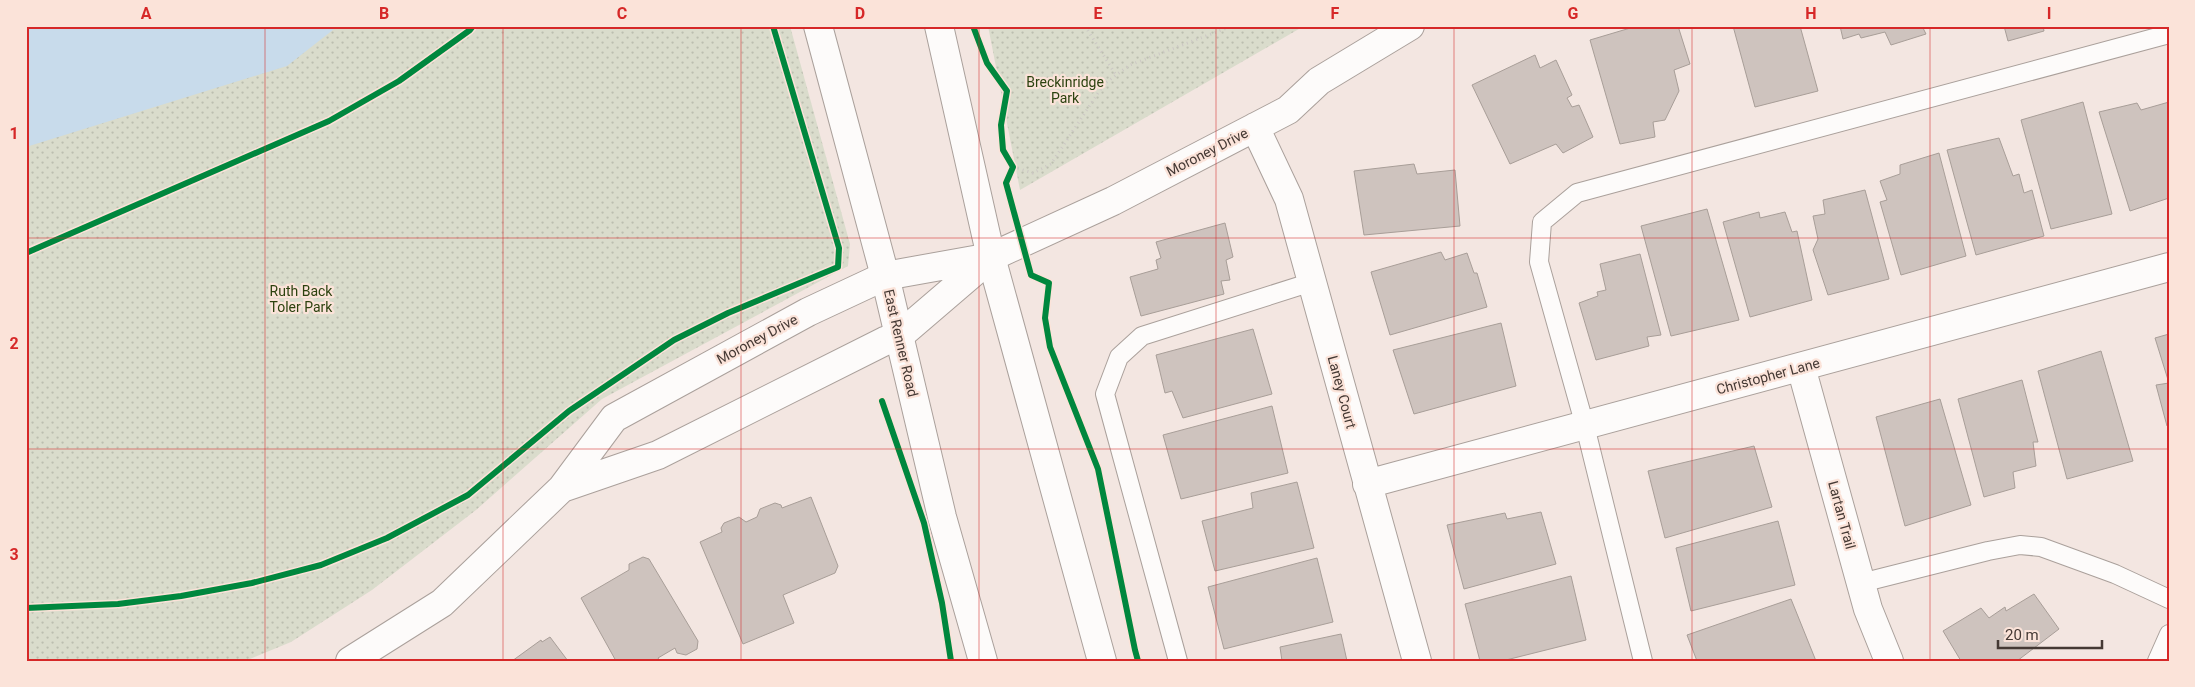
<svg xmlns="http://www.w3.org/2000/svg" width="2195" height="687" font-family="Roboto,sans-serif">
  <defs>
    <pattern id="green-dots" width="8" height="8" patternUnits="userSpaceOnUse" patternTransform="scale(1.25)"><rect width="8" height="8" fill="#dadccc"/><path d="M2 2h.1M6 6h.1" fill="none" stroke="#bcbeb0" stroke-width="1.8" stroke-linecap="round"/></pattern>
  </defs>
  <rect width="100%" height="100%" fill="#f3e6e1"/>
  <!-- green -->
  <path fill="url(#green-dots)" d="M26,26h764l60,218 -2,22 -246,133 -126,111 -104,80 -81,52 -46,19h-219z
    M988,26h316l-284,164z"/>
  <!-- water -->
  <path fill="#c8dbeb" d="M26,26h312l-51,40 -261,81z"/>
  <!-- building -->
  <path fill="#cec3be" stroke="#a89e98" d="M1637,26h41l12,38 -16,6 5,21 -14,29 -12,2 2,15 -35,7 -30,-104z
    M1733,26h67l18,65 -63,16z
    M1840,26h82l4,8 -35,11 -6,-13 -24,6 -2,-4 -16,5z
    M2004,26h39l1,5 -36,10z
    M1535,55l5,13 16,-8 16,35 -5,3 5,9 7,-2 14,32 -30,16 -7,-9 -46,20 -38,-79z
    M2083,102l29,112 -61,15 -30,-109z
    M2169,102v96l-39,13 -31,-99 38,-9 4,7z
    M1999,138l14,38 6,-2 5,19 8,-3 12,46 -68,19 -29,-105z
    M1939,153l27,103 -65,19 -21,-73 7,-2 -7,-19 20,-7v-9z
    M1414,164l3,10 38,-4 5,56 -96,9 -10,-64z
    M1865,190l24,89 -61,16 -15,-45 5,-11 -5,-23 12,-2 -2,-14z
    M1707,209l32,111 -68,16 -30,-110z
    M1759,212l1,6 25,-6 7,20 5,-1 15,69 -62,17 -27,-95z
    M1225,223l8,34 -7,3 4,20 -9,1 3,13 -83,22 -11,-39 28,-8 -2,-9 5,-2 -5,-16z
    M1441,252l4,8 22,-7 7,20h3l10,34 -97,28 -19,-63z
    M1640,254l21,81 -14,2 2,9 -53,14 -17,-57 19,-7 -1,-4 9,-2 -6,-26z
    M1501,323l15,63 -102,28 -21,-64z
    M1253,329l19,65 -89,24 -11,-27 -7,2 -9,-38z
    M2169,334v91l-2,1 -11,-41 13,-2 -14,-45z
    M2101,351l32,110 -66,18 -29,-108z
    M2022,380l16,62h-5l3,24 -23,6 2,16 -31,9 -26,-98z
    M1940,399l31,106 -66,21 -29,-109z
    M1272,406l16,67 -107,26 -18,-64z
    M1754,446l18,61 -107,31 -17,-67z
    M1297,482l17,66 -99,23 -13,-50 51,-13 -2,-15z
    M811,497l27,69 -3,7 -52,22 11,28 -51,21 -43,-102 22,-10 -1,-4 3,-5 15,-6 7,5 11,-5 3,-8 15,-6 6,2 1,3z
    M1541,512l15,52 -92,25 -17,-64 58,-12 2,6z
    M1778,521l17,64 -104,26 -15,-63z
    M643,557l6,2 49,82 -1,8 -11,6 -9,-2 -2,-5 -17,10 2,3h-44l-35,-63 48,-28v-6z
    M1317,558l16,64 -109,27 -16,-62z
    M1571,576l15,64 -84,21h-22l-15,-57z
    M2034,594l25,35 -42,32h-56l-18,-30 38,-23 8,10 16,-11 1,4z
    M1791,599l25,62h-119l-10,-26z
    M1341,634l6,27h-65l-2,-14z
    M550,637l18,24h-56l29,-21 1,2z"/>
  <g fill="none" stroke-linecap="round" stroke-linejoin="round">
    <!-- service casing -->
    <g stroke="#aaa09b" stroke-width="20">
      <path id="service" d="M1861,583l127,-32 32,-6 21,2 74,27 54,25
        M1178,661l-73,-267 14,-37 23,-21 170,-54
        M1643,661l-58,-235 -46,-164 3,-40 35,-29 592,-159
        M2157,661l12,-27"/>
    </g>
    <!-- minor casing -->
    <g stroke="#aaa09b" stroke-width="30">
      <path id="minor" d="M1255,127l34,72 128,462
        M1801,367l67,242 21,52
        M1367,484l802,-217
        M562,488l96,-33 227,-114 14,-5 91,-78
        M350,661l92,-58 120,-115 52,-70 194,-106 77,-36 106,-19 122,-56 175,-91 31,-29 91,-55"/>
    </g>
    <!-- secondary casing -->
    <g stroke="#aaa09b" stroke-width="30">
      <path id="secondary" d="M818,26l67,250 57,241 41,144
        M939,26l52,231 111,404"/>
    </g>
    <!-- path -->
    <path stroke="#ccc8c4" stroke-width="3" stroke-dasharray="1 4" stroke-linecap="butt" d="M1085,26l31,49
      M1013,167l20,6 18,-9 53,-80 12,-9 14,-10 102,-39"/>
    <!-- service -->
    <use href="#service" stroke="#fdfbfa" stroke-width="18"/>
    <!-- minor -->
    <use href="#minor" stroke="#fdfbfa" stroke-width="28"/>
    <!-- secondary -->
    <use href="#secondary" stroke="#fdfbfa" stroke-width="28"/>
    <!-- cycleway casing -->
    <g stroke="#fbe3d9" stroke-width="9">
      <path id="cycleway" d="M973,26l14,37 20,28 -6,34 2,25 10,17 -7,16 25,92 18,8 -4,35 5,29 48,122 37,181 3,11
        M26,253l303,-132 70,-40 71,-51 3,-4
        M882,401l42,122 18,80 9,58
        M26,608l92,-4 63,-8 71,-13 69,-18 66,-27 81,-43 101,-84 105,-71 54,-27 110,-46 1,-19 -66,-222"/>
    </g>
    <!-- cycleway -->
    <use href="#cycleway" stroke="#00873e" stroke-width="6"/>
  </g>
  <!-- grid -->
  <path fill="none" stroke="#d62828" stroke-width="1" stroke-opacity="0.55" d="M265,26v635M503,26v635M741,26v635M979,26v635M1216,26v635M1454,26v635M1692,26v635M1930,26v635M26,238h2143M26,449h2143"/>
  <g text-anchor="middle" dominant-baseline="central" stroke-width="4.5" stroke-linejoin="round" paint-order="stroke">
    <!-- park labels -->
    <g font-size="14" fill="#2c420f" stroke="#fbe3d9">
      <text x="1065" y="82">Breckinridge<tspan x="1065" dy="16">Park</tspan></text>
      <text x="301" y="291">Ruth Back<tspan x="301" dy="16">Toler Park</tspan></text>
    </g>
    <!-- street labels -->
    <g font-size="14" fill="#453934" stroke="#fbe3d9">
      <text transform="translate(1207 152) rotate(-27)">Moroney Drive</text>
      <text transform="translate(757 339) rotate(-28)">Moroney Drive</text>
      <text transform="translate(901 343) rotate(77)">East Renner Road</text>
      <text transform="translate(1768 376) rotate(-15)">Christopher Lane</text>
      <text transform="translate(1342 392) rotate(75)">Laney Court</text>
      <text transform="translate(1842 515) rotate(75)">Lartan Trail</text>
    </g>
  </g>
  <!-- border -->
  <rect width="2195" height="687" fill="none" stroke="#fbe3d9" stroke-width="55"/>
  <!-- scale -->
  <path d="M1998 640v8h104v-8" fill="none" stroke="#453934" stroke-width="2.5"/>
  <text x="2005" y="640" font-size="15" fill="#453934" stroke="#fbe3d9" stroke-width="4" paint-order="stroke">20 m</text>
  <rect x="28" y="28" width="2140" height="632" fill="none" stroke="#d62828" stroke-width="2"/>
  <g font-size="16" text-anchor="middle" font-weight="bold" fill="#d62828">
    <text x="146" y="19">A</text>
    <text x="384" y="19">B</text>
    <text x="622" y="19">C</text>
    <text x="860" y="19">D</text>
    <text x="1098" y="19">E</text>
    <text x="1335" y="19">F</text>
    <text x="1573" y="19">G</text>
    <text x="1811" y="19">H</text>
    <text x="2049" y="19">I</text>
    <text x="14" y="139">1</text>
    <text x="14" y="349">2</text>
    <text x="14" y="560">3</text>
  </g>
</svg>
